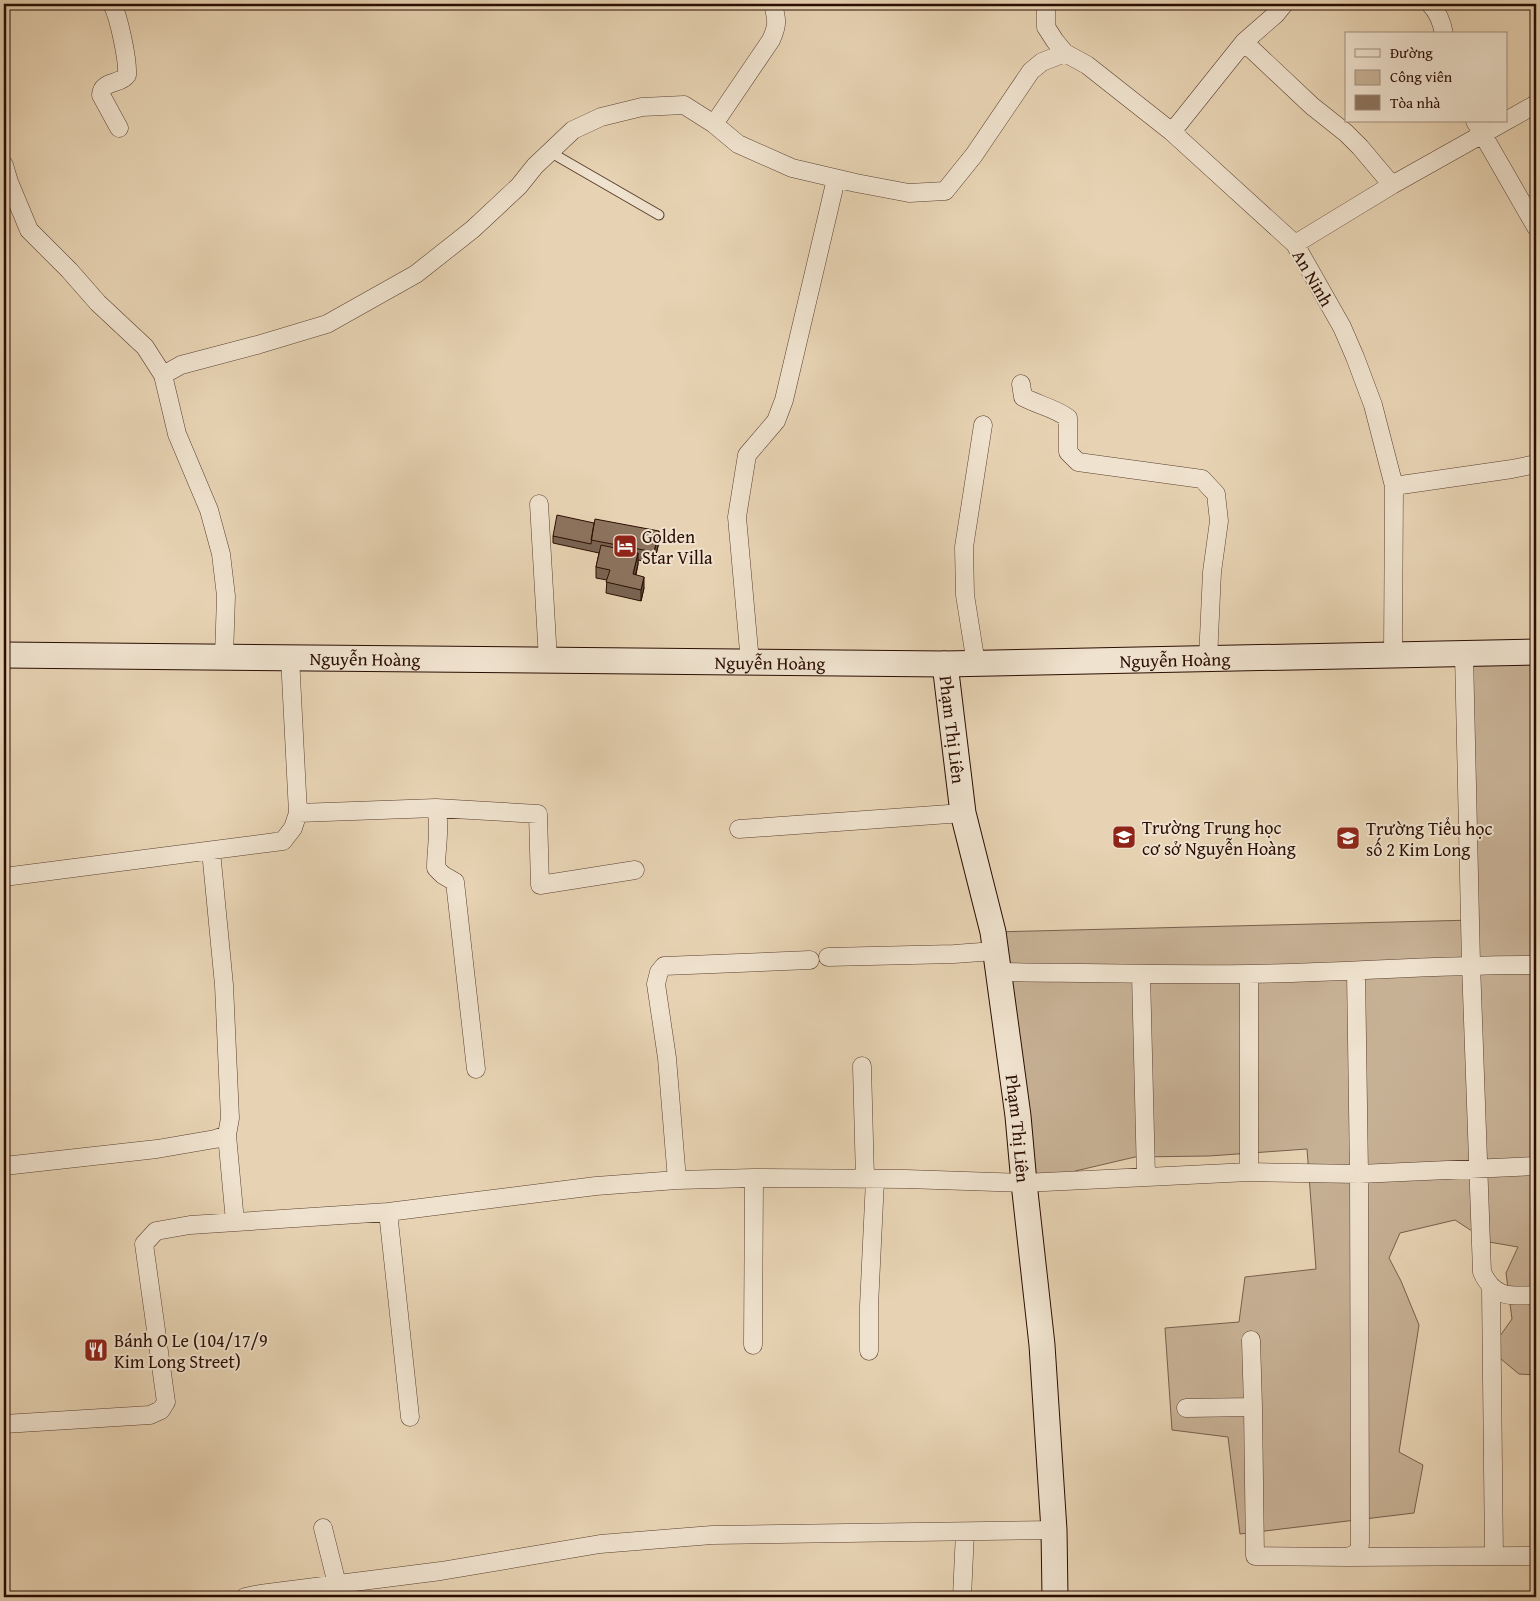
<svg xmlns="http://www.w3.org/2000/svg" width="1540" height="1601" font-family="'Gentium Book Plus',serif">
  <rect width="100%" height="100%" fill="#e7d3b3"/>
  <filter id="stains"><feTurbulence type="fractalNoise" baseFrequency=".004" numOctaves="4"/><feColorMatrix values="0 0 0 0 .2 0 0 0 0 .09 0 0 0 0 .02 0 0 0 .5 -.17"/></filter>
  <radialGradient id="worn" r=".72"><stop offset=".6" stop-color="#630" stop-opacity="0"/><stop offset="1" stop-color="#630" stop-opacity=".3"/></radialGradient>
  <!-- green -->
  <path fill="#c7b195" stroke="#795f4c" d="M1536,663v712l-17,-1 -29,-24 22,-31 -6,-46 12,-26 -29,-5 -34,-22 -55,13 -11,25 12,23 18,44 -20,127 24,13 -9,48 -174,21 -12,-97 -56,-7 -7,-102 74,-6 6,-45 71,-8 -9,-120 -98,7 -74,1 -111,26 -31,-251 481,-12 -6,-255z"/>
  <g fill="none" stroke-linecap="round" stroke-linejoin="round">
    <!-- lane casing -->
    <g stroke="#5a3e2f" stroke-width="11">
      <path id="lane" d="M550,152l109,63"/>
    </g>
    <!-- street casing -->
    <g stroke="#5a3e2f" stroke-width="19">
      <path id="street" d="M112,4c7,13 16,56 15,71 -7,10 -25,5 -26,20l18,33
        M1046,4v23l9,14 10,12 22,12 85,67 123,112 47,83 13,30 18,48 21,81 -1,169
        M1430,4c8,8 12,19 14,30
        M1244,42l68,64 34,27 14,14 32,38
        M1475,121l61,106
        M1506,121l30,-17
        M714,124l57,-84c7,-15 6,-20 2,-36
        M1172,132l72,-90 32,-28 8,-10
        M4,165l5,17 20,48 40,40 29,33 47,44 18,28
        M1295,244l97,-59 114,-64
        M1021,384l2,13c15,8 32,11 45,21v34l10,10 124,17 14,15 3,27 -7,51 -4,87
        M1394,486l118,-17 24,-5
        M539,504l9,156
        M1464,654l7,310 11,308c12,27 29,24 54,23
        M224,657l2,-61 -5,-42 -12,-44 -32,-76 -14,-59 18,-10 76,-20 70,-21 89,-50 57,-45 46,-43 16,-20 38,-36 28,-13 41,-10 42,-2 30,19 24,20 54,24 64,15 53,10 36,-2 29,-36 57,-84 11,-9 23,-9
        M750,662l-13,-145 10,-62 29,-34 8,-21 52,-221
        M976,664l-11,-69 -1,-48 19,-122
        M436,808l102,6 2,71 95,-15
        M298,813l138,-5c5,19 0,40 0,60l7,7 12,7 21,187
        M739,829l224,-16
        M4,877l279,-36 10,-13 5,-15 -8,-156
        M828,957l126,-3 41,-3
        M998,972c83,1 167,3 250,2 96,-1 192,-10 288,-9
        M1141,974l5,202
        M1249,974v198
        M862,1066l3,113
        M227,1135l8,87
        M4,1166l153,-17 58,-10 12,-4 3,-17 -6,-133 -13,-134
        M677,1180l-10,-122 -11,-74 3,-12 5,-6 146,-6
        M388,1212l22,205
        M1491,1288l3,268
        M1251,1340l2,67
        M753,1345l1,-167
        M869,1351v-45l6,-126
        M1186,1408l67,-1 2,149 92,1c9,-2 13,-6 13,-15l-1,-368 -3,-203
        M4,1424l146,-9 11,-5 5,-8 -22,-158 12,-13 34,-6 198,-13 208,-26 81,-6 77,-2 152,1 118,4 225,-11 110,2 177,-8
        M323,1528l14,56
        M1347,1557l189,-1
        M245,1597l15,-3 181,-23 159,-27 112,-9 342,-5
        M962,1597l3,-65"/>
    </g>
    <!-- secondary casing -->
    <g stroke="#2b0d03" stroke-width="27">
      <g id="secondary">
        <path id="s1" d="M4,655l941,9 591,-12"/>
        <path id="s2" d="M945,664l18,149 30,119 25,184 6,67 18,162 12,185 1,67"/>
      </g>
    </g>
    <!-- lane -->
    <use href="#lane" stroke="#efe2ce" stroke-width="9"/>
    <!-- street -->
    <use href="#street" stroke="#efe2ce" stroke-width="18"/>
    <!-- secondary -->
    <use href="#secondary" stroke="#efe2ce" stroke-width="25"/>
  </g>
  <!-- wall -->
  <path fill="#796452" stroke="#2b0d03" d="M553,536l106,6 -5,21 -16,-3v4l-2,11 8,13 -3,13 -35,-8 1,-13 -11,-2v-11l3,-14 -46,-10z"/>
  <!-- shaded-wall -->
  <path fill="#635142" stroke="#2b0d03" d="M659,531v11l-5,21v-11z
    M638,553v11l-5,21v-11z
    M644,577v11l-3,13v-11z"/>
  <!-- building -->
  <path fill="#8d745f" stroke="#2b0d03" d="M557,515l37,8 -3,21 -38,-8z
    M595,519l64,12 -5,21 -63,-12z
    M601,545l37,8 -5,21 11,3 -3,13 -35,-8 4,-12 -14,-3z"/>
  <!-- icons -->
  <defs>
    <g id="hotel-square" transform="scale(1.25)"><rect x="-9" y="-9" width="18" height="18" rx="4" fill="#8f2418" stroke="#efe2ce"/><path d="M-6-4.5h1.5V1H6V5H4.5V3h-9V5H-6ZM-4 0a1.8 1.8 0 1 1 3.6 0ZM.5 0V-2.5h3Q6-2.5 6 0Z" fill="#fff"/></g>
    <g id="school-square" transform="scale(1.25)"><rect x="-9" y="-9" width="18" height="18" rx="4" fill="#8f2418" stroke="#efe2ce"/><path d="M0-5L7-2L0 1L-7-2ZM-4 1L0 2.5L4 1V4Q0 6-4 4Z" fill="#fff"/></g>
    <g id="restaurant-square" transform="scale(1.25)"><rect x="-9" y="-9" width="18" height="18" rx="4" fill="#8f2418" stroke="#efe2ce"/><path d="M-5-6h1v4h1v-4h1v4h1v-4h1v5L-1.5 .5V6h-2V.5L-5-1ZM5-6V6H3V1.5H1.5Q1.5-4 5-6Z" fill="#fff"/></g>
  </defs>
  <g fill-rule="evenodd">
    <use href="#hotel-square" x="625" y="546"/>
    <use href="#school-square" x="1124" y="837"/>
    <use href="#school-square" x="1348" y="838"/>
    <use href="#restaurant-square" x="96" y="1350"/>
  </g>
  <g text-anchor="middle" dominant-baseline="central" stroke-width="4" stroke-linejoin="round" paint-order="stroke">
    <!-- street labels -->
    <g font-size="18" fill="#2b0d03" stroke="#efe2ce">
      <text transform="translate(1313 278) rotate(60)">An Ninh</text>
      <text stroke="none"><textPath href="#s1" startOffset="361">Nguyễn Hoàng</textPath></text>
      <text stroke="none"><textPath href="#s1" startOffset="1171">Nguyễn Hoàng</textPath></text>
      <text stroke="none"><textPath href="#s1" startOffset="766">Nguyễn Hoàng</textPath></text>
      <text stroke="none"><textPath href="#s2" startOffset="66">Phạm Thị Liên</textPath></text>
      <text stroke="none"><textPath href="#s2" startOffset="471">Phạm Thị Liên</textPath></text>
    </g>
    <!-- poi labels -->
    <g font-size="18" fill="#2b0d03" stroke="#efe2ce" text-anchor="start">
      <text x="642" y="536">Golden<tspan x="642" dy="21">Star Villa</tspan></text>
      <text x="1142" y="827">Trường Trung học<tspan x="1142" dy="21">cơ sở Nguyễn Hoàng</tspan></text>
      <text x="1366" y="828">Trường Tiểu học<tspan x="1366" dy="21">số 2 Kim Long</tspan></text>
      <text x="114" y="1340">Bánh O Le (104/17/9<tspan x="114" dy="21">Kim Long Street)</tspan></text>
    </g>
  </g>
  <!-- margin -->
  <rect width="1540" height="1601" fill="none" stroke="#e7d3b3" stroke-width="20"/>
  <rect x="5" y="5" width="1530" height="1591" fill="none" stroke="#2b0d03" stroke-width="2.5"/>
  <rect x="10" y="10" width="1520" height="1581" fill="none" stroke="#2b0d03"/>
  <!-- legend -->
  <rect x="1345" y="32" width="162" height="90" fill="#efe2ce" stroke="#a18d7d"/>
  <rect x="1355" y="49" width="25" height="8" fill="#efe2ce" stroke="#a18d7d"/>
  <text x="1390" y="58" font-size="15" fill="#2b0d03">Đường</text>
  <rect x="1355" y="70" width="25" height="15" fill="#c7b195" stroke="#a18d7d"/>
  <text x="1390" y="82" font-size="15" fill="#2b0d03">Công viên</text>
  <rect x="1355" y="95" width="25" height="15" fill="#8d745f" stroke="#a18d7d"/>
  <text x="1390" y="108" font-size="15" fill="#2b0d03">Tòa nhà</text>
  <rect width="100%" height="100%" filter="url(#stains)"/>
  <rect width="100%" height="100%" fill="url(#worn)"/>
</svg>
